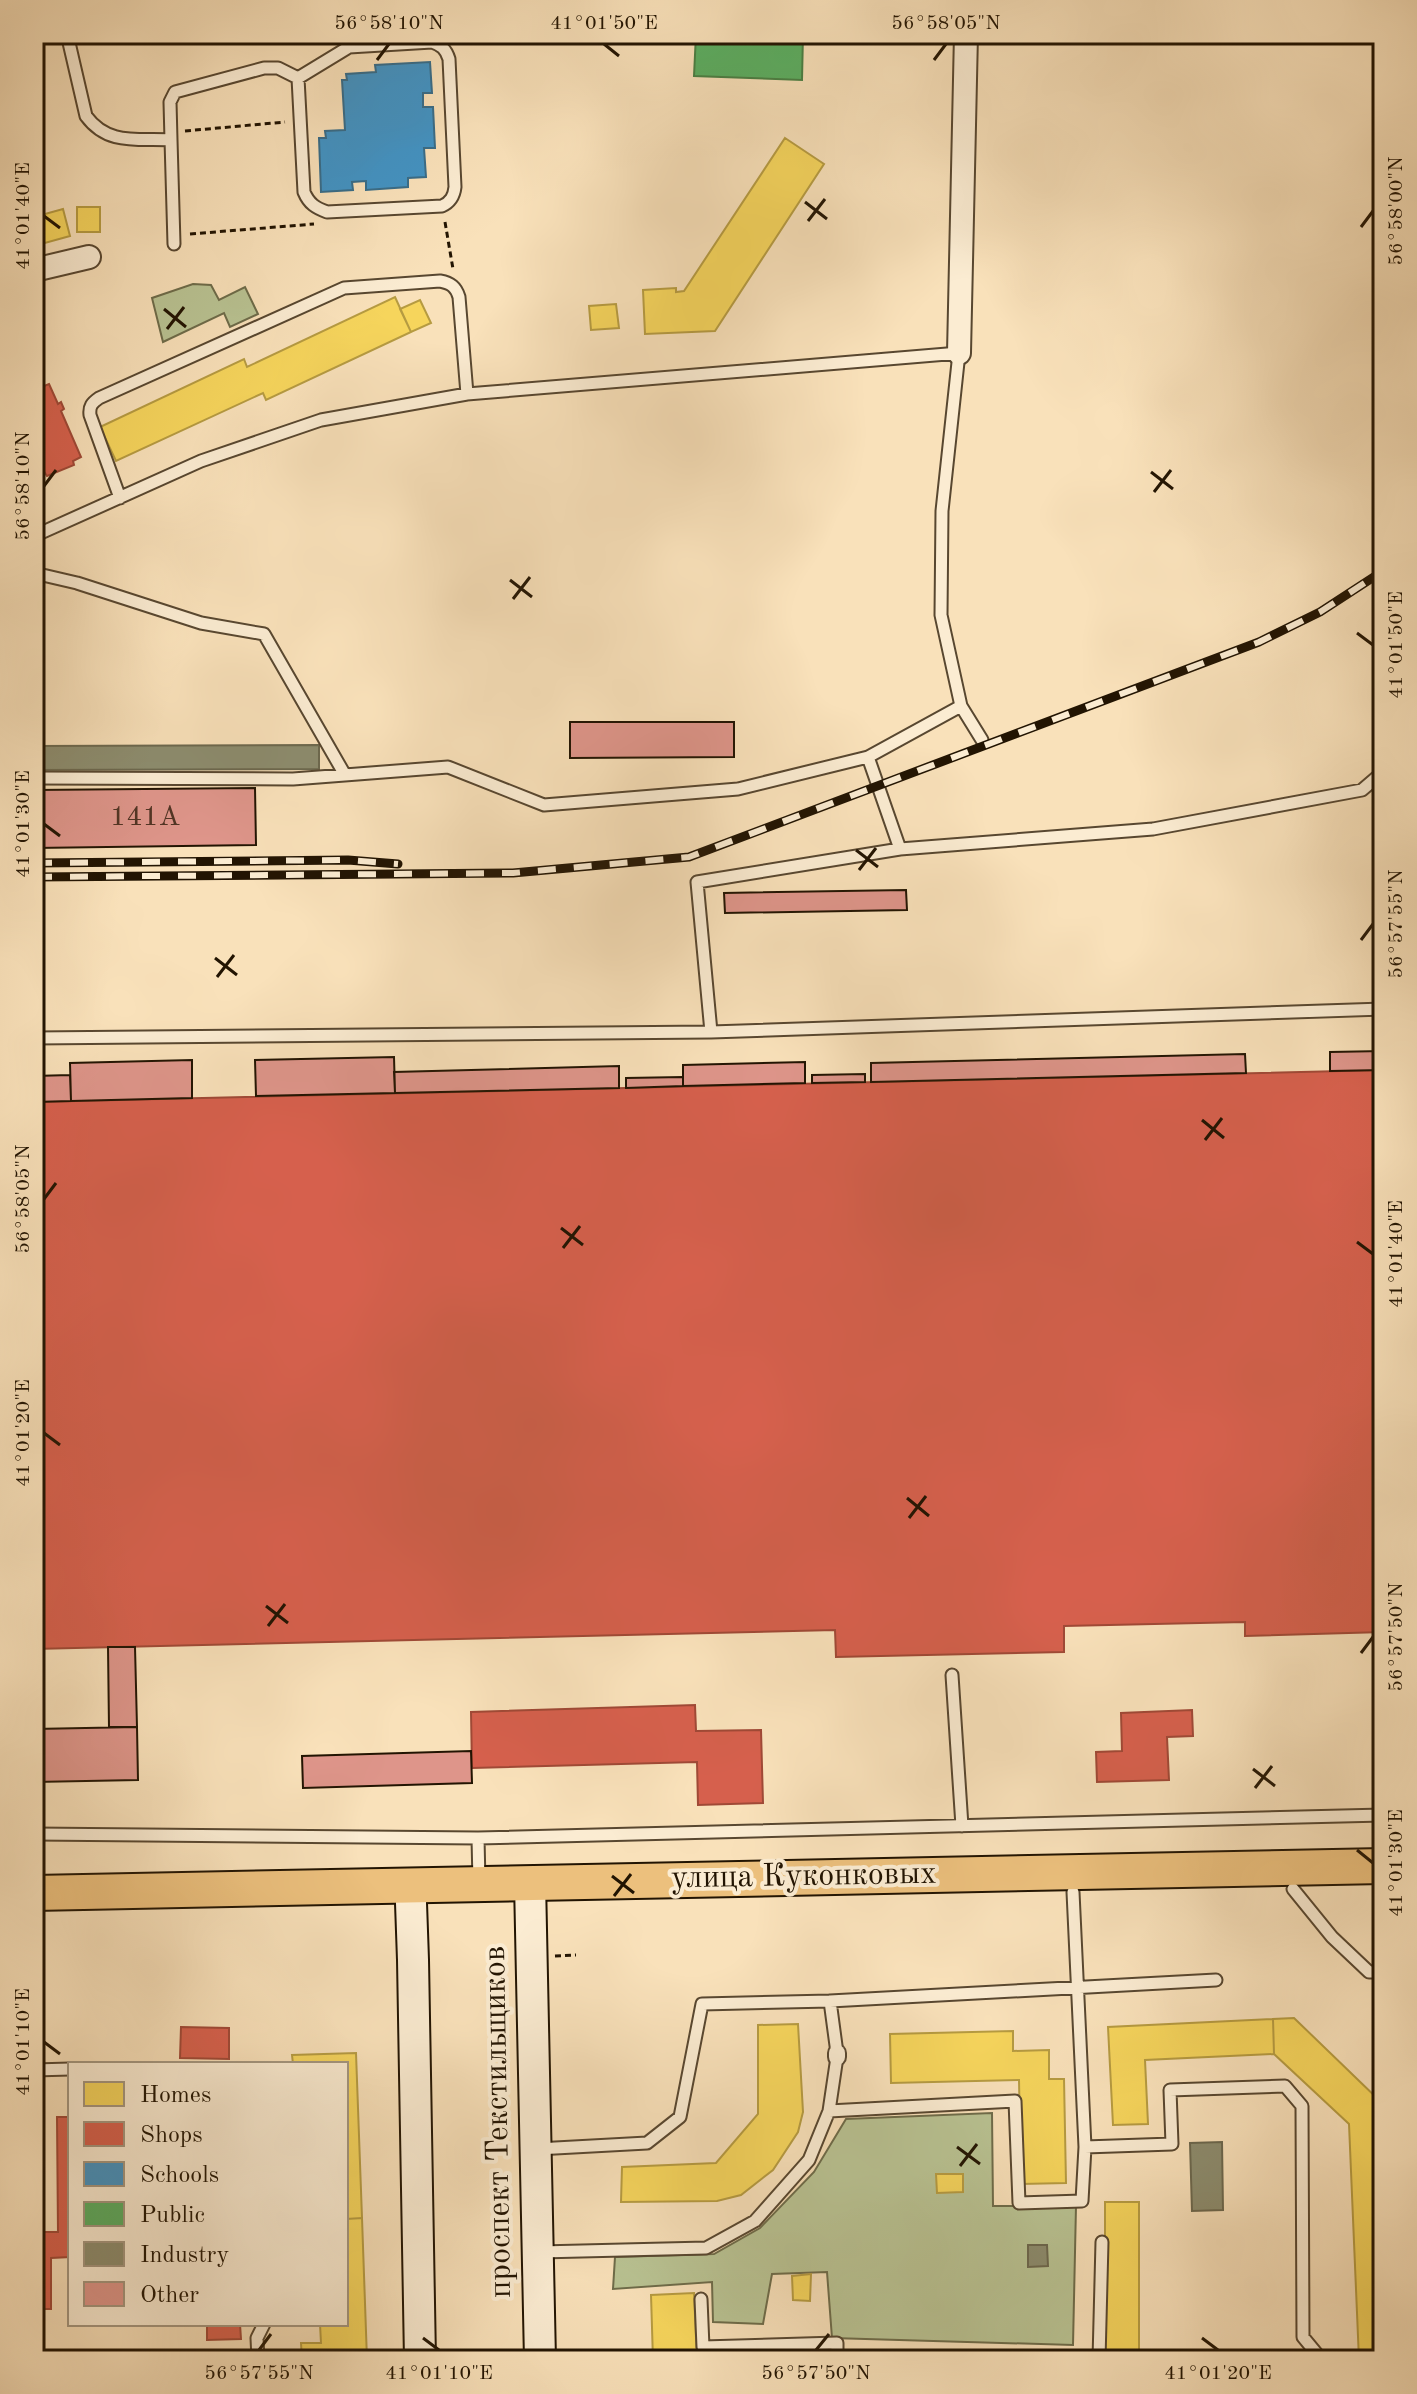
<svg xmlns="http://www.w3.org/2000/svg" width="1417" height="2394" font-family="'Old Standard TT',serif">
  <rect width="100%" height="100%" fill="#f9e1ba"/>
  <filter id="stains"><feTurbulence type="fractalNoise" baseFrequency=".0025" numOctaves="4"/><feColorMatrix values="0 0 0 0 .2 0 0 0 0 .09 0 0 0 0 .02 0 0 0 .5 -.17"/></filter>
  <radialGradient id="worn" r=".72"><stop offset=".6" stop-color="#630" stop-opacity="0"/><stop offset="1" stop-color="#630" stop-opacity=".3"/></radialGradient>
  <!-- green -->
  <path fill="#b9c393" stroke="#6e6c4a" stroke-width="2" d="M193,284l18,1 8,15 26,-13 13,27 -28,13 -6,-14 -61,29 -11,-44z
    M992,2113l1,93h83l-3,139 -241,-7 -5,-66 -55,2 -9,50 -50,-2 -1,-40 -99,7 2,-32 99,-3 46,-26 54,-56 32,-53z"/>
  <!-- homes -->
  <path fill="#f6d55c" stroke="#b69b41" stroke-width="2" d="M785,138l39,26 -109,167 -70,3 -2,-44 33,-2v4l8,-1z
    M77,207h23v25h-23z
    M63,209l7,27 -36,10v-29z
    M395,297l16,35 -145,68 -3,-7 -147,68 -16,-34 144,-68 3,8z
    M420,300l11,23 -20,9 -11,-23z
    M616,304l3,24 -28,2 -2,-24z
    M1294,2018l89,86v256h-24l-10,-236 -75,-70 -1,-35z
    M1273,2019l1,35 -129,6 3,64 -35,1 -5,-98z
    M798,2024l5,88 -5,20 -25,38 -32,25 -24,6 -96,1 1,-35 94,-4 42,-49v-89z
    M1013,2031v20l36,-1v29h15l2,104 -45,1 -2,-104 -128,3 -1,-49z
    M356,2053l6,165 -16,1v-155h-53l-1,-9z
    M936,2174h27v18l-26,1z
    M1105,2202h34v158h-34z
    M362,2218l5,142h-65l-1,-17h20l-1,-19h26v-105z
    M811,2274l-1,27 -17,-1 -1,-24z
    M694,2293l3,67h-44l-2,-65z"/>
  <!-- shops -->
  <path fill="#d6604d" stroke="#a04936" stroke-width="2" d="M49,384l9,20 3,-2 3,7 -3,2 20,46 -8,4 1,4 -27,11 -2,-3 -11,4v-87z
    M1383,1070v562l-138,4v-14l-181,4v26l-228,5 -1,-27 -801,19v-547z
    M695,1705l1,26 65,-1 2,73 -65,2 -1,-43 -225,6 -1,-56z
    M1192,1710l1,26 -26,1 2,43 -72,2 -1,-30 26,-1 -1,-38z
    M181,2027l48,1v31l-49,-1z
    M57,2117h13v140l-19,1v51h-17v-77h24z
    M207,2324h33l1,15 -34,1z
    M894,2352l131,5v3h-131z"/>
  <!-- schools -->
  <path fill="#4393c3" stroke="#396d89" stroke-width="2" d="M430,62l2,31h-9v14h10l2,41h-11l2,29 -18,1v9l-42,3v-9l-14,1 1,8 -32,2 -2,-54h7l-1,-7 20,-1 -3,-50h5l-1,-6 30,-2 -1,-7z"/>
  <!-- public -->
  <path fill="#5aae61" stroke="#498044" stroke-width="2" d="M696,34h107l-1,46 -108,-4z"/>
  <!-- industry -->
  <path fill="#8c8c6e" stroke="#6c684e" stroke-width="2" d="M319,745v24l-285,1v-24z
    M1222,2142l1,68 -31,1 -2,-68z
    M1028,2245h19l1,21 -20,1z"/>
  <!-- building -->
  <path fill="#de958a" stroke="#221402" stroke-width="2" d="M570,722h164v35l-164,1z
    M255,788l1,57 -222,3v-58z
    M906,890l1,20 -182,3 -1,-20z
    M1383,1051v19l-53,1v-19z
    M1245,1054l1,19 -375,9v-19z
    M394,1057l1,36 -139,3 -1,-36z
    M192,1060v38l-121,3 -1,-38z
    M805,1062v21l-122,3v-21z
    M619,1066v22l-224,5 -1,-21z
    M865,1074v8l-53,1v-8z
    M70,1075l1,26 -37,1v-26z
    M683,1077v9l-57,2v-10z
    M108,1647h27l2,80h-28z
    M137,1727l1,53 -104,2v-53z
    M471,1751l1,32 -169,5 -1,-32z"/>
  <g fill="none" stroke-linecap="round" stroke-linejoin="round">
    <!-- service casing -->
    <g stroke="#584730" stroke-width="15">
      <path id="service" d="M67,34l19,82c22,30 52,22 85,24l3,104
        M171,140l-1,-38 5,-10 89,-24h14l20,10 6,114c5,12 12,16 23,20l115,-6c9,-4 12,-10 13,-19l-6,-128c-3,-10 -8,-14 -17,-17l-83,5 -51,31
        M120,498l-30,-83c-1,-9 2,-12 9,-17l245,-110 96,-7c11,2 16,6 19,16l8,97
        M34,536l167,-75 120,-41 146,-26 492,-41 -17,158 -1,104 20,91 21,34
        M34,573l43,10 124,40 63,11 81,141
        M868,757l93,-51
        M34,778l259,1 155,-12 96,38 194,-16 130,-32 32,92
        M711,1032l672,-23
        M34,1038l677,-6 -14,-150 203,-33 253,-20 209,-39 21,-18
        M952,1675l10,151
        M34,1834l444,4 1,44
        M478,1838l905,-23
        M1293,1889l39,48 37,35h14
        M1073,1892l12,255 87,-3 -2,-54 115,-4 17,20 1,231 19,23
        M830,2001l7,52
        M34,2070l36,-1
        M829,2111l8,-54
        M537,2149l110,-6 33,-26 22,-113 128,-3 386,-21
        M540,2252l166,-4 49,-27 54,-61 20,-49 186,-10 4,102 63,-2 3,-54
        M701,2299l2,48 134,-4v17
        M258,2360l-1,-22 7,-14
        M1099,2360l3,-118"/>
    </g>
    <!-- pedestrian casing -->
    <g stroke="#584730" stroke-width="20">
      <path id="pedestrian" d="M837,2053v4"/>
    </g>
    <!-- minor casing -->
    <g stroke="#584730" stroke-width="26">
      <path id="minor" d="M34,270l55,-13
        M959,353l7,-319"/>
    </g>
    <!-- secondary casing -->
    <g stroke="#221402" stroke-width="34">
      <path id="secondary" d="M530,1882l10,478
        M411,1903l2,57 7,400"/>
    </g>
    <!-- primary casing -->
    <g stroke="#221402" stroke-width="38">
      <path id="primary" d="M34,1893l1349,-27"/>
    </g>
    <!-- path -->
    <path stroke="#221402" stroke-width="3" stroke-dasharray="6 4" stroke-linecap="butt" d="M185,131l100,-9
      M445,222l8,47
      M190,234l124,-10
      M555,1956l21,-1"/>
    <!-- service -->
    <use href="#service" stroke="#fbecd2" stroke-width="11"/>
    <!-- pedestrian -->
    <use href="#pedestrian" stroke="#fbecd2" stroke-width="16"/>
    <!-- minor -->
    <use href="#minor" stroke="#fbecd2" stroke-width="22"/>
    <!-- secondary -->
    <use href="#secondary" stroke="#fbecd2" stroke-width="30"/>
    <!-- primary -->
    <use href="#primary" stroke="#ecc07d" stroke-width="34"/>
    <!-- rail casing -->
    <g stroke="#221402" stroke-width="9">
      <path id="rail" d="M34,863l314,-3 50,4
        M34,877l479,-4 176,-16 570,-215 61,-30 63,-41"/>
    </g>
    <!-- rail -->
    <use href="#rail" stroke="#fbecd2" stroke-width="6" stroke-dasharray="18" stroke-linecap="butt"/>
  </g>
  <!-- ticks -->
  <path fill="none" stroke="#221402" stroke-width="3" d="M604,44l15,12M377,60l12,-16M934,60l12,-16M805,202l22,17M44,216l16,12M808,221l17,-22M1361,227l12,-16M164,309l22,18M167,329l17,-22M1151,472l22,17M44,486l12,-16M1154,492l17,-22M510,580l22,17M513,599l17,-22M1357,633l16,12M44,824l16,12M856,850l22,17M859,870l17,-22M1361,940l12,-16M215,958l22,17M217,977l17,-22M1202,1120l22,18M1205,1140l17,-22M44,1199l12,-16M561,1228l22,17M1357,1242l16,12M563,1248l17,-22M44,1433l16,12M907,1498l22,18M909,1518l17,-22M266,1606l22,17M268,1626l17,-22M1361,1653l12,-16M1253,1769l22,17M1255,1788l17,-22M1357,1850l16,13M612,1876l22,17M614,1896l17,-22M44,2042l16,12M957,2147l23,17M960,2166l17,-22M423,2338l16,12M1202,2338l16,12M259,2350l12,-16M816,2350l13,-16"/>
  <g text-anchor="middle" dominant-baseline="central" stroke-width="8" stroke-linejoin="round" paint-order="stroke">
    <!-- number labels -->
    <g font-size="28" fill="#513424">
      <text x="145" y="818">141А</text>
    </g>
    <!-- street labels -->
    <g font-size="32" fill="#221402" stroke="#fbecd2">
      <text transform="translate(804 1877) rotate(-1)">улица Куконковых</text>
      <text transform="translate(499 2122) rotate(-91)">проспект Текстильщиков</text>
    </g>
  </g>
  <!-- margin -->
  <rect width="1417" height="2394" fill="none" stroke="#f9e1ba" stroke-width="88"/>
  <!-- legend -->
  <rect x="68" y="2062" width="280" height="264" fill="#fbecd2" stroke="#a4967f" stroke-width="2"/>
  <rect x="84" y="2082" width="40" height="24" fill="#f6d55c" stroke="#a4967f" stroke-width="2"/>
  <text x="140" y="2102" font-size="24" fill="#221402">Homes</text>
  <rect x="84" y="2122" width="40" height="24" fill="#d6604d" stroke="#a4967f" stroke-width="2"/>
  <text x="140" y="2142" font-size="24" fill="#221402">Shops</text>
  <rect x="84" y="2162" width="40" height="24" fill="#4393c3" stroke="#a4967f" stroke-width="2"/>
  <text x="140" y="2182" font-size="24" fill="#221402">Schools</text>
  <rect x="84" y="2202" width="40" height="24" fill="#5aae61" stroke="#a4967f" stroke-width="2"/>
  <text x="140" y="2222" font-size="24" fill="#221402">Public</text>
  <rect x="84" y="2242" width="40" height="24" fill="#8c8c6e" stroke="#a4967f" stroke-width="2"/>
  <text x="140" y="2262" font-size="24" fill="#221402">Industry</text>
  <rect x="84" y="2282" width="40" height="24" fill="#de958a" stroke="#a4967f" stroke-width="2"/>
  <text x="140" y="2302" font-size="24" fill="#221402">Other</text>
  <rect x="44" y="44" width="1329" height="2306" fill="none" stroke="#221402" stroke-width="3"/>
  <g font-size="20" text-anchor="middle" fill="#221402">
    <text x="389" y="29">56°58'10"N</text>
    <text x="604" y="29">41°01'50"E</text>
    <text x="946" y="29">56°58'05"N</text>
    <text transform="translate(1395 211) rotate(-90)" y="7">56°58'00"N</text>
    <text transform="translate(22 216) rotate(-90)" y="7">41°01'40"E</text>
    <text transform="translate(22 486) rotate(-90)" y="7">56°58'10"N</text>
    <text transform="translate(1395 645) rotate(-90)" y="7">41°01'50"E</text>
    <text transform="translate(22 824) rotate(-90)" y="7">41°01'30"E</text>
    <text transform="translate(1395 924) rotate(-90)" y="7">56°57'55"N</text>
    <text transform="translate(22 1199) rotate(-90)" y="7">56°58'05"N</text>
    <text transform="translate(1395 1254) rotate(-90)" y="7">41°01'40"E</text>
    <text transform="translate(22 1433) rotate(-90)" y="7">41°01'20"E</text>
    <text transform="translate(1395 1637) rotate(-90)" y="7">56°57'50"N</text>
    <text transform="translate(1395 1863) rotate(-90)" y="7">41°01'30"E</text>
    <text transform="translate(22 2042) rotate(-90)" y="7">41°01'10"E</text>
    <text x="259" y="2379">56°57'55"N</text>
    <text x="439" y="2379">41°01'10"E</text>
    <text x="816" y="2379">56°57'50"N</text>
    <text x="1218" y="2379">41°01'20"E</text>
  </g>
  <rect width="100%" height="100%" filter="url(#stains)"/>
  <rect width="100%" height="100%" fill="url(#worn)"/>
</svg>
